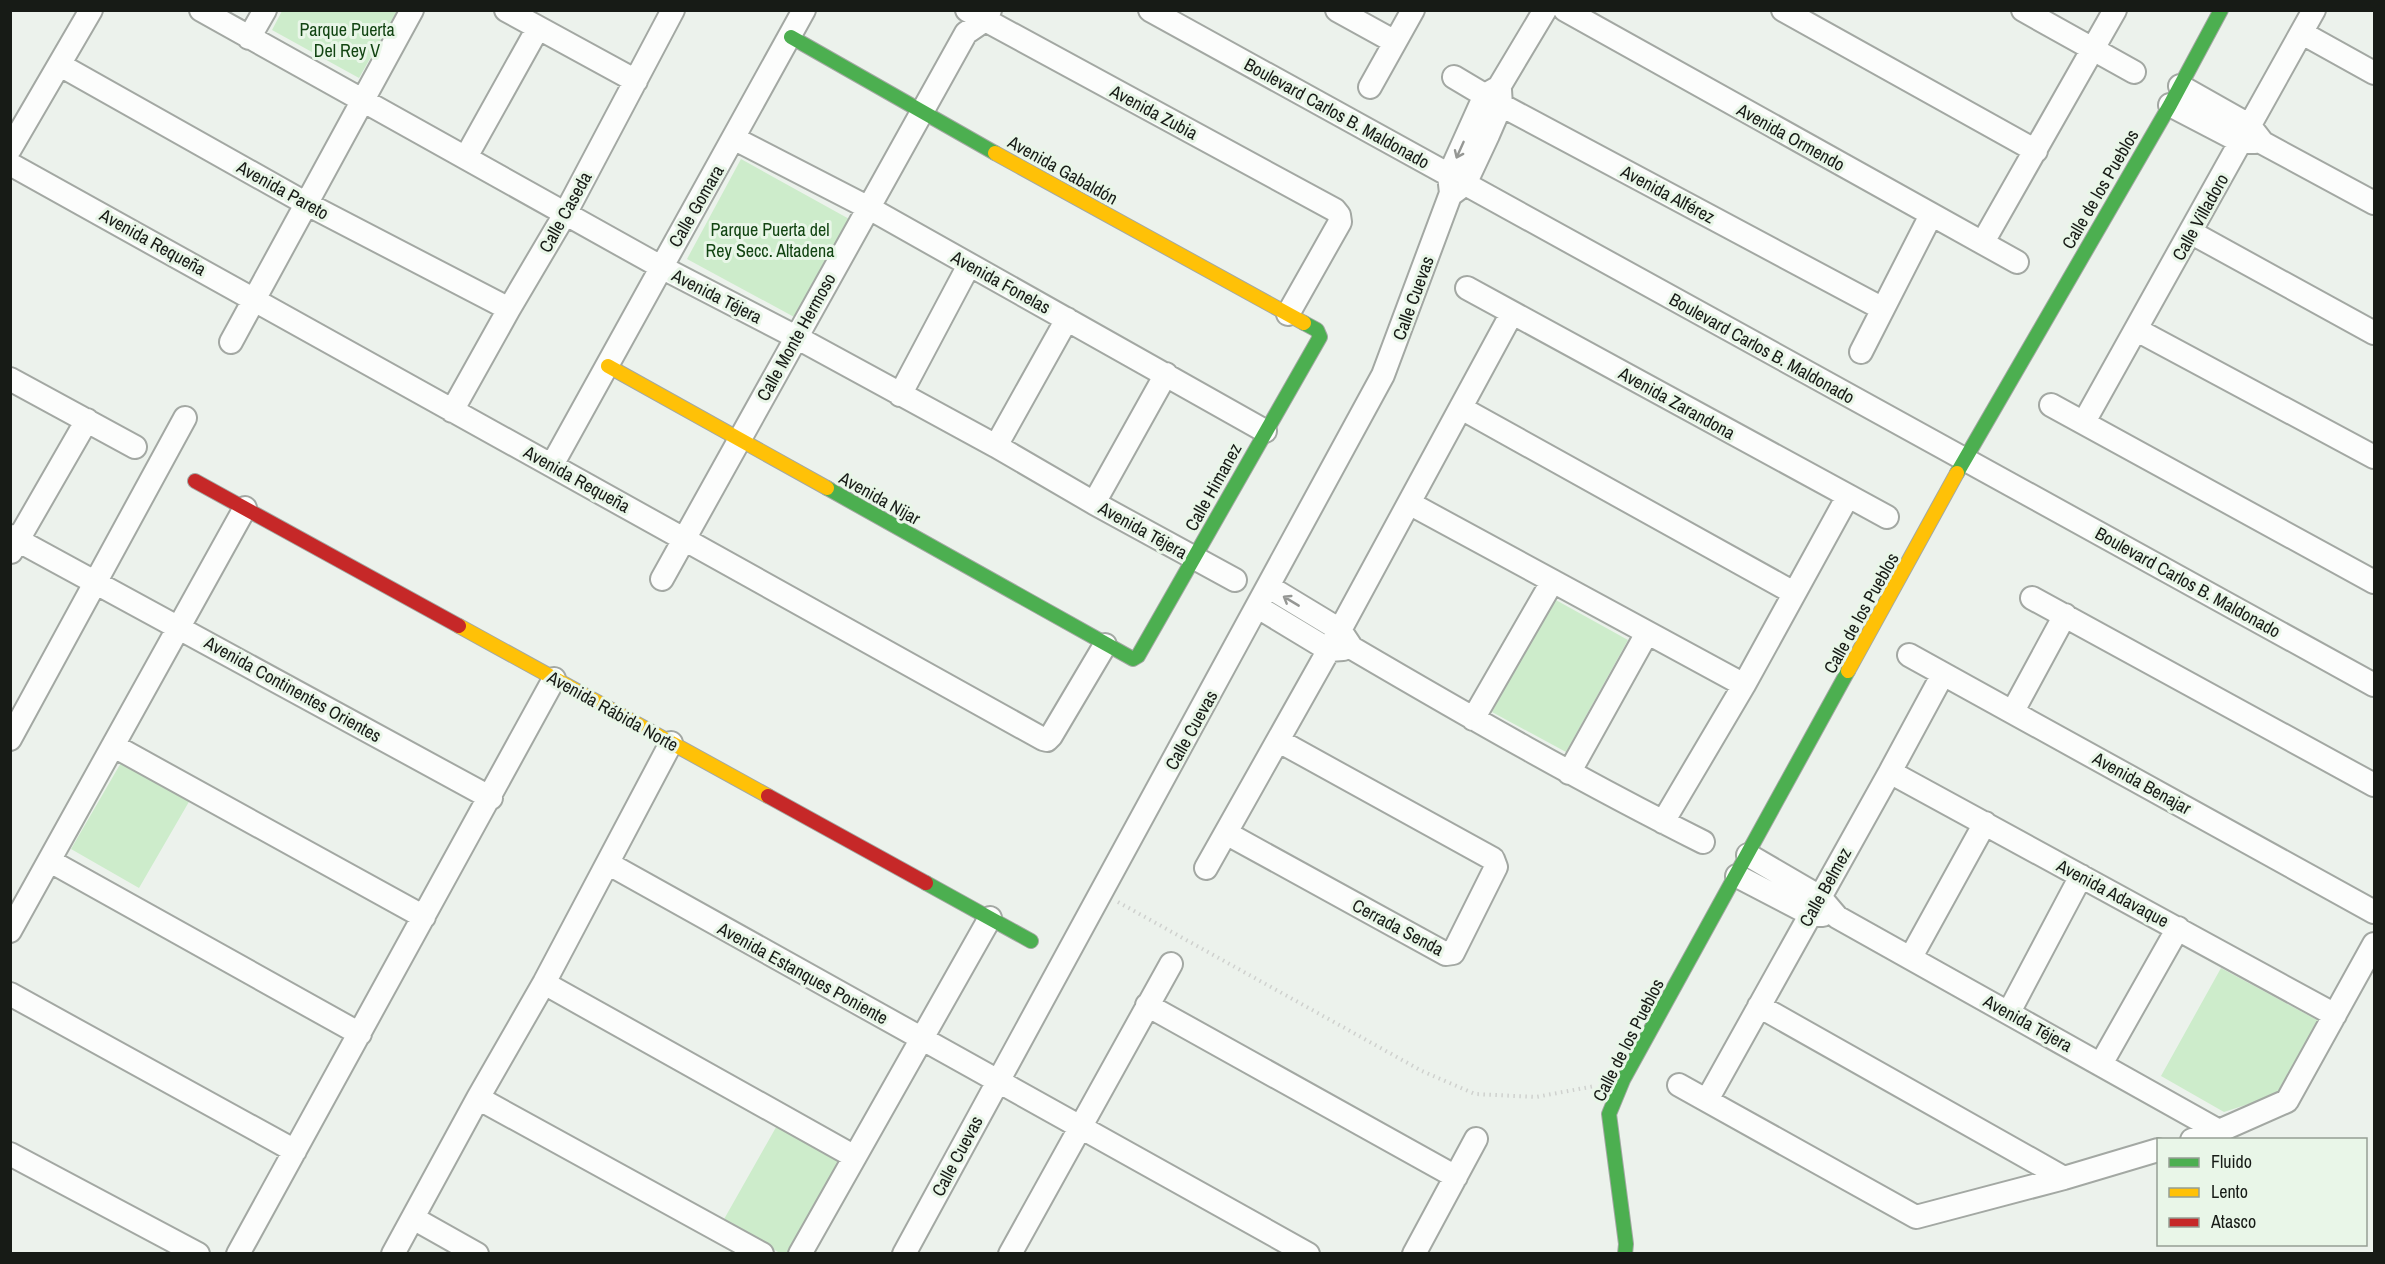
<svg xmlns="http://www.w3.org/2000/svg" width="2385" height="1264" font-family="'Archivo Narrow',sans-serif">
  <rect width="100%" height="100%" fill="#ecf2ec"/>
  <!-- green -->
  <path fill="#cdeccb" d="M282,11v-1l115,1 -38,67 -87,-48z
    M741,159l110,61 -55,98 -109,-59z
    M1554,599l74,41 -62,112 -74,-40z
    M122,761l68,39 -51,88 -68,-39z
    M2221,968l98,53 -43,74 -52,17 -63,-36z
    M779,1122l69,40 -52,91h-16l-57,-32z"/>
  <g fill="none" stroke-linecap="round" stroke-linejoin="round">
    <!-- street casing -->
    <g stroke="#a3a8a3" stroke-width="26">
      <path id="street" d="M201,10l460,257 135,70 200,109 98,57 141,77
        M506,10l130,71
        M967,10l368,200 4,5 1,7 -52,92
        M1150,10l1224,675
        M1337,10l58,32
        M1565,10l452,252
        M1783,10l253,141
        M2023,10l111,62
        M2302,33l72,40
        M249,38l16,-28
        M60,65l247,139 202,105
        M1454,77l47,28 382,204
        M2180,86l69,39 14,18 111,60
        M1370,87l43,-77
        M2170,105l71,37h14
        M735,139l134,69 396,223
        M10,149l81,-139
        M466,157l72,-129
        M10,164l1033,575 4,1 4,-4 54,-91
        M1453,193l12,-9 23,-49 13,-30 -1,-15
        M2192,233l182,100
        M1983,242l132,-232
        M1467,288l420,229
        M2137,330l237,127
        M231,342l181,-332
        M1861,352l70,-137
        M10,379l125,68
        M900,395l69,-130
        M2051,405l323,177
        M1461,408l333,185
        M452,411l57,-102 56,-95 108,-204
        M2084,422l230,-412
        M996,446l71,-127
        M552,465l252,-455
        M1094,503l72,-129
        M1409,503l335,182
        M10,536l481,262
        M11,552l76,-132
        M662,579l304,-546 19,-13 5,-10
        M1269,587l71,43 12,18c116,68 231,134 351,194
        M2032,598l342,187
        M1258,607l71,43 14,-1
        M1909,655l465,257
        M2013,711l52,-96
        M1473,719l79,-137
        M10,739l175,-321
        M114,746l310,171
        M1890,772l445,243
        M1569,773l78,-140
        M1663,822l81,-137 104,-189
        M1226,833l220,121 7,-1 43,-86 -3,-8 -214,-118
        M1748,855l72,42 17,20 382,214
        M50,861l310,173
        M609,864l699,390
        M1206,868l134,-238 172,-317
        M1737,876l73,38 13,1
        M10,931l235,-423
        M1911,957l74,-134
        M544,983l311,174
        M10,994l285,157
        M1147,1005l309,172
        M1759,1006l305,172
        M2009,1012l72,-136
        M2101,1064l77,-136
        M1679,1085l237,132 148,-39 94,-28
        M478,1098l284,156
        M1707,1100l183,-328 53,-98
        M2192,1140l27,-9 68,-30 87,-157
        M10,1154l188,100
        M413,1218l64,36
        M238,1254l316,-575
        M393,1254l85,-156 66,-115 127,-240
        M800,1254l190,-336
        M904,1254l479,-879 68,-182 -2,-18 36,-80 14,-8 46,-77
        M1010,1254l161,-290
        M1414,1254l62,-115"/>
    </g>
    <!-- fast casing -->
    <g stroke="#a3a8a3" stroke-width="16">
      <path id="fast" d="M791,37l204,116
        M1957,473l213,-368 51,-95
        M827,488l306,171 5,-3 182,-319 -3,-7 -13,-7
        M926,883l105,58
        M1625,1254l1,-10 -17,-130 14,-34 225,-409"/>
    </g>
    <!-- slow casing -->
    <g stroke="#a3a8a3" stroke-width="16">
      <path id="slow" d="M995,153l309,170
        M608,366l219,122
        M459,626l309,170
        M1848,671l109,-198"/>
    </g>
    <!-- jam casing -->
    <g stroke="#a3a8a3" stroke-width="16">
      <path id="jam" d="M195,481l264,145
        M768,796l158,87"/>
    </g>
    <!-- path -->
    <path stroke="#cfd1ce" stroke-width="4" stroke-dasharray="1.5 4.5" stroke-linecap="butt" d="M1118,902l304,169 53,23 61,3 59,-11"/>
    <!-- street -->
    <use href="#street" stroke="#fcfdfc" stroke-width="22"/>
    <!-- fast -->
    <use href="#fast" stroke="#4caf50" stroke-width="14"/>
    <!-- slow -->
    <use href="#slow" stroke="#ffc107" stroke-width="14"/>
    <!-- jam -->
    <use href="#jam" stroke="#c62828" stroke-width="14"/>
  </g>
  <!-- one-way arrows -->
  <defs><path id="oneway-shaft" d="M-6 0H5M1.5-3L5.5 0L1.5 3" fill="none" stroke-width="1.6" stroke-linecap="round" stroke-linejoin="round" transform="scale(1.5)"/></defs>
  <g stroke="#959794">
    <use href="#oneway-shaft" transform="translate(1460 150) rotate(114)"/>
    <use href="#oneway-shaft" transform="translate(1291 601) rotate(-149)"/>
  </g>
  <g text-anchor="middle" dominant-baseline="central" stroke-width="6" stroke-linejoin="round" paint-order="stroke">
    <!-- park labels -->
    <g font-size="18" fill="#124412" stroke="#e9f6e8">
      <text x="347" y="29">Parque Puerta<tspan x="347" dy="21">Del Rey V</tspan></text>
      <text x="770" y="229">Parque Puerta del<tspan x="770" dy="21">Rey Secc. Altadena</tspan></text>
    </g>
    <!-- street labels -->
    <g font-size="18" fill="#171b16" stroke="#e9f6e8">
      <text transform="translate(1154 112) rotate(28)">Avenida Zubia</text>
      <text transform="translate(1337 113) rotate(29)">Boulevard Carlos B. Maldonado</text>
      <text transform="translate(1791 137) rotate(29)">Avenida Ormendo</text>
      <text transform="translate(1063 170) rotate(29)">Avenida Gabaldón</text>
      <text transform="translate(2100 189) rotate(-60)">Calle de los Pueblos</text>
      <text transform="translate(283 190) rotate(29)">Avenida Pareto</text>
      <text transform="translate(1668 194) rotate(28)">Avenida Alférez</text>
      <text transform="translate(696 206) rotate(-60)">Calle Gomara</text>
      <text transform="translate(565 212) rotate(-61)">Calle Caseda</text>
      <text transform="translate(2200 217) rotate(-61)">Calle Villadoro</text>
      <text transform="translate(153 242) rotate(29)">Avenida Requeña</text>
      <text transform="translate(1001 282) rotate(29)">Avenida Fonelas</text>
      <text transform="translate(717 296) rotate(27)">Avenida Téjera</text>
      <text transform="translate(1413 298) rotate(-70)">Calle Cuevas</text>
      <text transform="translate(796 337) rotate(-61)">Calle Monte Hermoso</text>
      <text transform="translate(1762 348) rotate(29)">Boulevard Carlos B. Maldonado</text>
      <text transform="translate(1677 403) rotate(29)">Avenida Zarandona</text>
      <text transform="translate(577 479) rotate(29)">Avenida Requeña</text>
      <text transform="translate(1213 487) rotate(-61)">Calle Himanez</text>
      <text transform="translate(880 498) rotate(29)">Avenida Nijar</text>
      <text transform="translate(1143 530) rotate(29)">Avenida Téjera</text>
      <text transform="translate(2188 582) rotate(29)">Boulevard Carlos B. Maldonado</text>
      <text transform="translate(1861 613) rotate(-61)">Calle de los Pueblos</text>
      <text transform="translate(293 689) rotate(29)">Avenida Continentes Orientes</text>
      <text transform="translate(613 711) rotate(29)">Avenida Rábida Norte</text>
      <text transform="translate(1191 730) rotate(-61)">Calle Cuevas</text>
      <text transform="translate(2142 783) rotate(29)">Avenida Benajar</text>
      <text transform="translate(1825 887) rotate(-61)">Calle Belmez</text>
      <text transform="translate(2113 893) rotate(28)">Avenida Adavaque</text>
      <text transform="translate(1398 927) rotate(28)">Cerrada Senda</text>
      <text transform="translate(803 973) rotate(29)">Avenida Estanques Poniente</text>
      <text transform="translate(2028 1023) rotate(29)">Avenida Téjera</text>
      <text transform="translate(1628 1040) rotate(-63)">Calle de los Pueblos</text>
      <text transform="translate(957 1156) rotate(-62)">Calle Cuevas</text>
    </g>
  </g>
  <!-- border -->
  <rect width="2385" height="1264" fill="none" stroke="#171b16" stroke-width="24"/>
  <!-- legend -->
  <rect x="2157" y="1138" width="210" height="108" fill="#e9f6e8" stroke="#959e94" stroke-width="1.5"/>
  <rect x="2169" y="1158" width="30" height="9" fill="#4caf50" stroke="#959e94" stroke-width="1.5"/>
  <text x="2211" y="1168" font-size="18" fill="#171b16">Fluido</text>
  <rect x="2169" y="1188" width="30" height="9" fill="#ffc107" stroke="#959e94" stroke-width="1.5"/>
  <text x="2211" y="1198" font-size="18" fill="#171b16">Lento</text>
  <rect x="2169" y="1218" width="30" height="9" fill="#c62828" stroke="#959e94" stroke-width="1.5"/>
  <text x="2211" y="1228" font-size="18" fill="#171b16">Atasco</text>
</svg>
